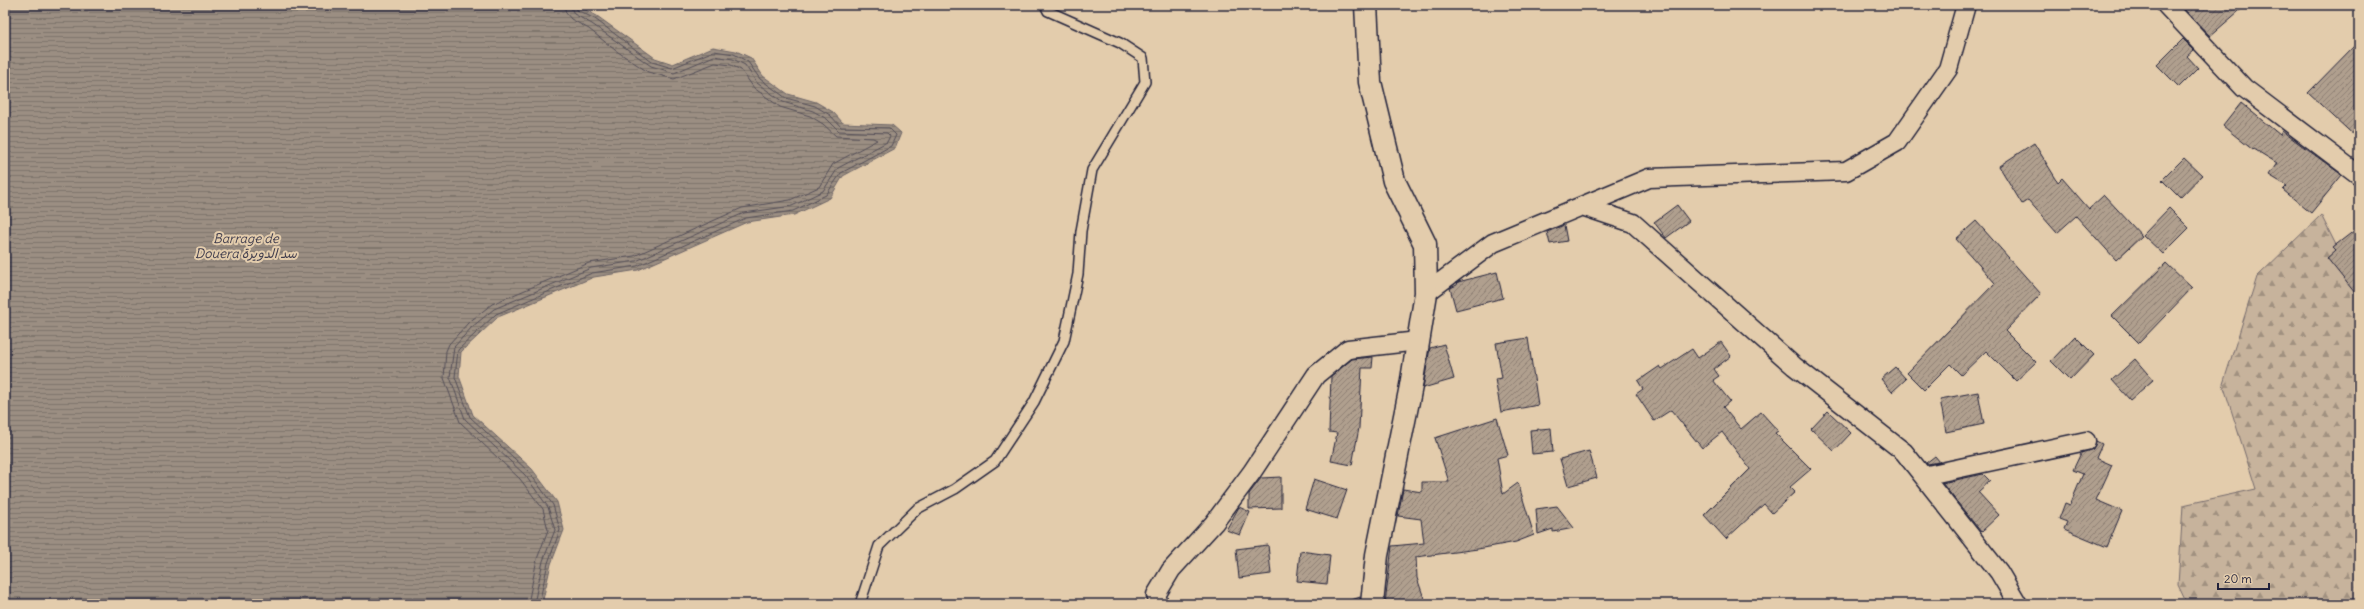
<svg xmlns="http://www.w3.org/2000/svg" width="2364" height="609" font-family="Delius,'Playpen Sans Arabic',sans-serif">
  <defs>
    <pattern id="forest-firs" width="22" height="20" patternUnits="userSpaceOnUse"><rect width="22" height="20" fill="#c7b39c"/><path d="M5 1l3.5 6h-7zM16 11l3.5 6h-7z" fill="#a19180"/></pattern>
    <pattern id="water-rules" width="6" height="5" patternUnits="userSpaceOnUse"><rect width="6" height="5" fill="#9b8e82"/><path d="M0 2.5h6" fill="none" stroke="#7e746c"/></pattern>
    <pattern id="building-hatch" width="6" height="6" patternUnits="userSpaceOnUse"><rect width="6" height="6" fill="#b09f8e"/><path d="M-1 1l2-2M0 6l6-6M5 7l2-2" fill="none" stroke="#8f8175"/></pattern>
  </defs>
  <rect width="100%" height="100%" fill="#e3ccac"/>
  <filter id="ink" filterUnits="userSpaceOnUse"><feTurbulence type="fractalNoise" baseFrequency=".025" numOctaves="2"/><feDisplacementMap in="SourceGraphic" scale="8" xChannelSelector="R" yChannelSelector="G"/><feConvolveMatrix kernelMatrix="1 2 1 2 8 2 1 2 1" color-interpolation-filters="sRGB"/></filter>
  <g filter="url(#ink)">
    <!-- forest -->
    <path fill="url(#forest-firs)" stroke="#746a6c" d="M2321,215l38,76v313h-172l-9,-19 5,-80 73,-16 -33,-105 34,-107z"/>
    <!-- water -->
    <path fill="url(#water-rules)" stroke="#6b6366" d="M5,5h571l21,11 58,42 18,6 40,-17 23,4 15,7 12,18 25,18 28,8 17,10 10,11 49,2 9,8 -6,15 -52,28 -13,22 -36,17 -47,7 -109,48 -44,7 -96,40 -37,35 -2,24 14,39 59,54 25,33 7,28 -13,34 -9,40h-537z"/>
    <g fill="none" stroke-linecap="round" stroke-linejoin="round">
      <!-- shore -->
      <path stroke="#524d57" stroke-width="1" d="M528,604l9,-45 11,-29 -5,-21 -23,-30 -60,-57 -16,-44 2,-27 3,-7 19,-21 24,-19 97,-41 45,-7 108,-48 48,-8 29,-13 14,-23 44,-24 -4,-2 -37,-2 -13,-12 -13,-8 -30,-9 -26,-19 -13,-18 -10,-5 -16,-2 -41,16 -26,-7 -33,-22 -26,-21 -18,-10 -5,-6 -2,-8
        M534,604l9,-43 12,-31 -7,-23 -23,-32 -60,-56 -15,-42 4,-30 18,-20 22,-18 97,-41 45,-7 108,-48 48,-7 31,-15 15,-23 49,-26 3,-6 -3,-3 -48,-2 -12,-12 -14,-8 -30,-9 -26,-19 -12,-18 -12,-6 -19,-3 -40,17 -23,-7 -59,-42 -18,-10 -4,-9
        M539,604l9,-41 12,-33 -7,-25 -24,-33 -59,-55 -15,-40 3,-27 38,-36 96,-41 45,-7 109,-48 47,-7 33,-16 15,-22 50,-27 5,-11 -7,-7 -48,-1 -11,-12 -15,-9 -29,-8 -26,-19 -12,-17 -14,-8 -20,-3 -42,17 -20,-6 -57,-43 -18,-9 -1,-5"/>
    </g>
    <!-- building -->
    <path fill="url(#building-hatch)" stroke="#22223b" d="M2180,5h66l-36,31z
      M2183,39l11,11 -7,6 11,12 -19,19 -22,-22z
      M2359,41v99l-51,-47z
      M2241,103l39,32 2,-4 60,44 -31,38 -28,-23 4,-4 -18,-11 8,-12 -23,-14 -1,1 -30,-24z
      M2034,143l24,39 4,-4 27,31 15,-14 38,41 -26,24 -40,-44 -19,17 -29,-33 -6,4 -23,-38z
      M2184,158l18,17 -22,23 -18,-18z
      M1677,205l12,16 -23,17 -12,-16z
      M2169,208l20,20 -26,26 -20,-19z
      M1976,221l65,73 -36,37 31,31 -20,19 -30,-30 -25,24 -11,-11 -26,26 -17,-17 88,-90 -39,-44z
      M1564,225l3,16 -17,3 -3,-12z
      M2359,227v71l-32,-40 9,-8 -3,-3z
      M2166,263l26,25 -53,55 -27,-27z
      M1497,272l6,26 -47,12 -6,-22 7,-3 1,-3z
      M2075,336l19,19 -24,25 -19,-19z
      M1528,338l10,67 -37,7 -6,-33 7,-1 -6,-35z
      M1721,342l10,14 -17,13 5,7 -6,4 17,21 -7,6 18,22 20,-17 17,19 -3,2 36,36 -21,18 5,5 -23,21 -8,-9 -38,35 -22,-24 46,-46 -28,-37 -20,16 -31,-38 -17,11 -18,-27 7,-5 -5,-8 22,-15 2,3 30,-20 6,9z
      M1444,344l10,35 -31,9 7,-40z
      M1373,357l-1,11h-10l-3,60 -7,37 -21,-4 6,-28 -8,-1 2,-56 21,-17z
      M2135,359l18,21 -23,20 -18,-20z
      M1895,367l11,12 -14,13 -11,-13z
      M1978,392l6,32 -38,8 -6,-33z
      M1828,411l23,22 -17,18 -23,-22z
      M1497,418l11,37 -11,3 6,36 15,-11 16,52 -18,7 -38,7 -62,8 1,21 9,26h-41l7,-58 32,-3 -3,-24 -23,-3 5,-27 19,3v-10h27l-14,-44z
      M1551,428l2,24 -21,2 -2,-24z
      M2096,441l6,3 -6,14 16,7 -16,35 26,11 -15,36 -43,-18 3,-7 -8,-3 6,-16 5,2 13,-31 -10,-4 8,-17 12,-4z
      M1589,451l8,27 -29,8 -8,-27z
      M1935,456l5,6 -13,2 -1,-1z
      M1983,474l7,7 -12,11 21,23 -18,17 -39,-49z
      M1281,477v31l-32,1v-15l12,-16z
      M1314,479l33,11 -10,29 -32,-10z
      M1557,506l17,22 -21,4v-3l-15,5 -2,-25z
      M1239,507l11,5 -10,23 -14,-5z
      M1268,545l3,29 -32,4 -3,-29z
      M1300,551l30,4 -3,29 -30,-3z
      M1360,597v7h-13l-1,-2z"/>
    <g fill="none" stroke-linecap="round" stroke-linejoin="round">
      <!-- lane casing -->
      <g stroke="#22223b" stroke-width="12">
        <path id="lane" d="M860,604l19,-58 38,-37 38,-20 40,-28 39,-59 30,-61 14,-67 3,-43 11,-61 53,-88 -2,-24 -23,-15 -72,-32 -3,-6"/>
      </g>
      <!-- street casing -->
      <g stroke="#22223b" stroke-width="21">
        <path id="street" d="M2166,5l78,83 115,87
          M1582,206l51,17 161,143 110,86 95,120 19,32
          M1426,293l67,-50 156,-65 197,-7 51,-29 51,-73 18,-64
          M1923,476l163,-35
          M1159,604l-3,-9 15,-25 43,-47 38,-51 64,-97 32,-26 70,-8"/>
      </g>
      <!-- secondary casing -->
      <g stroke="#22223b" stroke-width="25">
        <path id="secondary" d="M1366,5l4,77 24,99 31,63 1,49 -15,93 -34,169 -5,49"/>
      </g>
      <!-- lane -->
      <use href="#lane" stroke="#e3ccac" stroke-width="9"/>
      <!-- street -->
      <use href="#street" stroke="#e3ccac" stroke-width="18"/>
      <!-- secondary -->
      <use href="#secondary" stroke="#e3ccac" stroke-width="22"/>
    </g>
  </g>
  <g text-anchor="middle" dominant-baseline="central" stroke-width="4" stroke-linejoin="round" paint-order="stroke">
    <!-- water labels -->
    <g font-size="13" font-style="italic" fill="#403d4d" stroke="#e3ccac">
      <text x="246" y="238">Barrage de<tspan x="246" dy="15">Douera سد الدويرة</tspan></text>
    </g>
  </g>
  <!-- margin -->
  <rect width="2364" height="609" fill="none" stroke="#e3ccac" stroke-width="20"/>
  <rect x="10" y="10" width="2344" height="589" fill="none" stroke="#22223b" stroke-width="1.5" filter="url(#ink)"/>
  <!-- scale -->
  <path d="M2218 583v6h51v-6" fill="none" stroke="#22223b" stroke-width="2"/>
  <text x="2224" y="583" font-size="12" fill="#22223b" stroke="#e3ccac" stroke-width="3" paint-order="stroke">20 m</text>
</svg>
